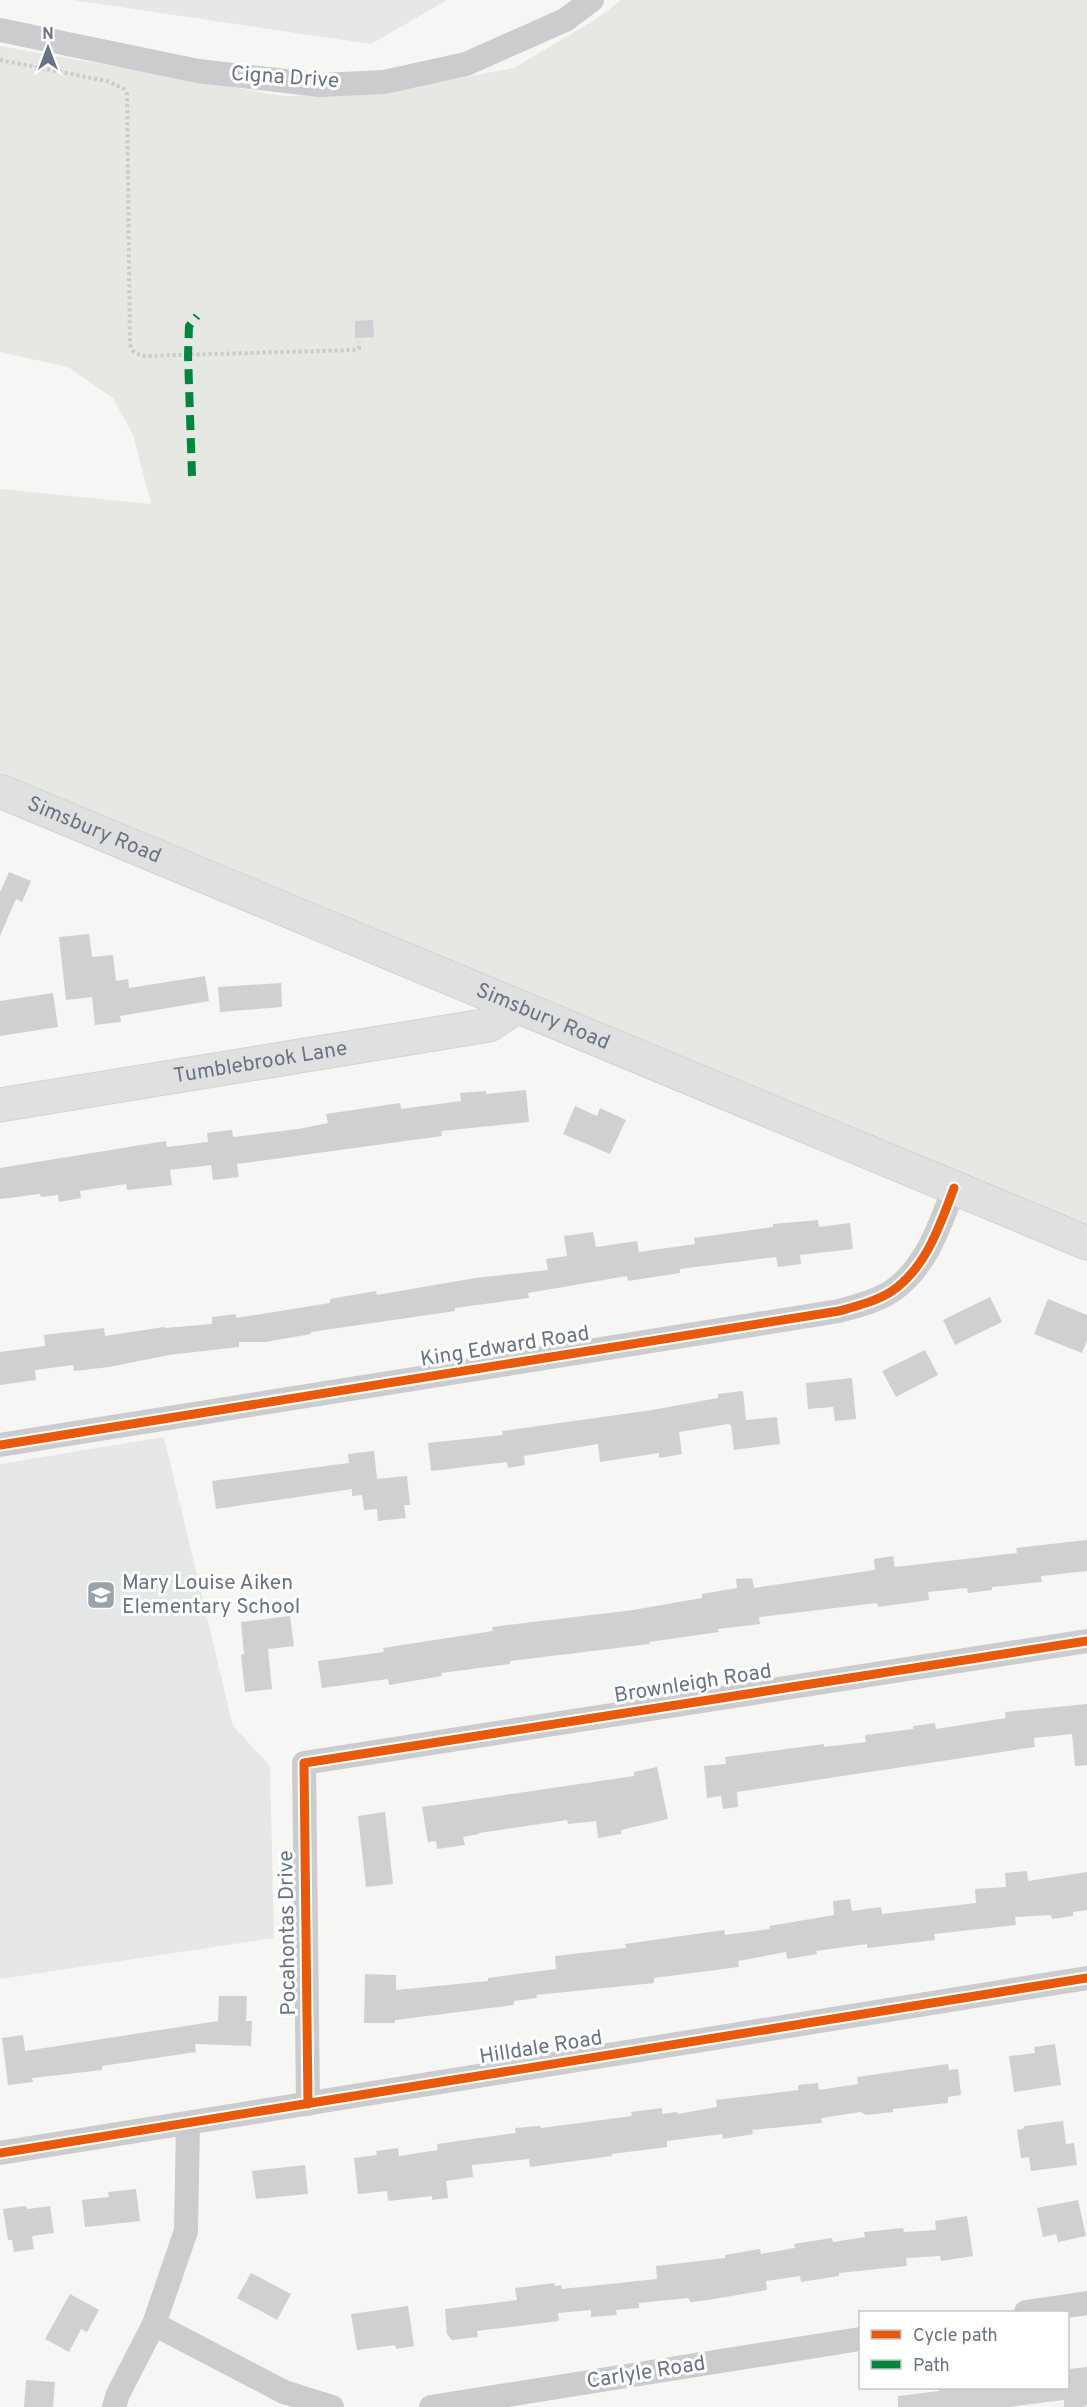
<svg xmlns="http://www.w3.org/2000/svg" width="1087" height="2407" font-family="Overpass,sans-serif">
  <rect width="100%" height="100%" fill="#f6f6f5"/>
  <!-- built -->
  <path fill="#e6e7e7" d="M72,0h375l-76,44z
    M164,1437l69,289 37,40 4,172 -274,41v-515z"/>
  <!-- green -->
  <path fill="#e6e8e3" d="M621,0h466v1225l-1087,-453v-283l151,15 -18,-69 -20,-37 -45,-31 -68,-15v-306l283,50 60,-2 62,-6 109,-20 81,-48z"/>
  <!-- building -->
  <path fill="#cfd0d1" d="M373,320l1,17 -19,1v-17z
    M9,872l22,9 -9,21 -6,-3 -16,37v-44z
    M89,934l3,23 21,-2 3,26 12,-2 1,9 76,-12 4,25 -89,15 1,6 -26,3 -3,-28 -26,3 -7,-63z
    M281,983l1,24 -62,5 -2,-25z
    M53,993l5,34 -58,9v-35z
    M526,1090l3,32 -88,9 1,5 -205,28 2,13 -26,3 -2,-15 -41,5 2,15 -45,5 -1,-6 -46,7 1,7 -22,4 -1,-7 -17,2 -1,-3 -40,5v-31l166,-27 1,6 41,-5 -1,-9 25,-3 1,7 65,-8 30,-6 -2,-9 74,-11 1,6 60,-8 -1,-8 26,-2v3z
    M575,1106l22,10 3,-8 26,12 -16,34 -47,-20z
    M818,1220l1,7 31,-4 3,26 -53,6 1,9 -23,3 -2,-10 -96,12v4l-52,8 -1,-5 -99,17 1,5 -74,10v3l-144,21v2l-46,8h-26v5l-70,8 -60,12 -35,4 -1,-6 -38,5 1,10 -36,5v-33l45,-6 -1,-11 60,-7 1,8 59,-9 1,1 47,-4v-7l24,-3v4l94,-15v-4l46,-8 1,4 98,-17 73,-8 -2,-11 21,-3 -3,-20 29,-4 3,15 41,-6 2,11 56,-8 -1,-6 79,-11v-3z
    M990,1297l12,25 -47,23 -12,-25z
    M1048,1299l39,16v25l-5,13 -48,-19z
    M925,1350l13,25 -42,22 -14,-26z
    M852,1378l4,41 -21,2 -2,-14 -25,2 -2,-26z
    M743,1391l3,29 31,-3 3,27 -46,6 -3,-25 -3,-1 -49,8 3,22 -23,4v-5l-59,9 -2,-18 -74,12 1,9 -17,3 -1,-6 -76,9 -3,-28 75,-8 -1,-4 150,-21 66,-12v-4z
    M374,1451l3,28 30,-3 3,29h-6l2,13 -28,3 -1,-12 -13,1 -2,-15 -10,1v-7l-136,20 -4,-28 137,-18 -1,-9z
    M1087,1540v31l-46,5 1,6 -50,5v3l-24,3 -1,-5 -39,4 1,8 -51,7 -1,-4 -118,14 1,7 -42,5 1,3 -70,10 1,2 -140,17v3l-69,9 1,3 -53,9 -1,-6 -66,9 -4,-27 66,-9 -1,-4 110,-17 -1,-4 141,-17 69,-12v-4l35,-6 -1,-9 16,-1 2,10 121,-18 -1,-11 19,-3 2,11 122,-14 -1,-5z
    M290,1616l4,30 -26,3 4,40 -27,3 -4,-37 3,-1 -3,-32z
    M1087,1704v61l-12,1 -3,-32 -38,4 1,9 -298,45 1,15 -15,2 -2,-13 -14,2 -3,-32 22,-2 -1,-7 99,-13v3l42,-5 -1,-7 48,-6v-3l22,-3 1,6 70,-11 -1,-6z
    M657,1767l11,52 -47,11v4l-23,4 -2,-17 -28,3 -1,-4 -88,13v1l-16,3 2,8 -28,4 -1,-8 -8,1 -6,-35 212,-31v-4z
    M385,1812l8,72 -27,3 -8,-71z
    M1027,1871l1,10 59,-9v38l-14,2v4l-21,3 -1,-4 -36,2 1,8 -82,9 1,6 -68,8v-4l-51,7 1,3 -30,5 -1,-7 -48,9 1,6 -85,11v5l-118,12 1,3 -23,3v4l-119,15v3h-31l1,-49 31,1v15l92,-9v-3l68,-9 -1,-13 71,-8 -1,-4 99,-14 1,5 45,-6 -1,-3 65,-11 -1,-14 17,-2 2,12 29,-4 1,7 94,-11 -1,-14 31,-2 -1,-14z
    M219,1996h28l-1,25h6l-1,25 -56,-2 1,8 -94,14v4l-70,8 1,4 -25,3 -6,-47 21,-3 2,16 193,-30z
    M1055,2044l6,41 -47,7 -5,-36 26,-3 -1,-6z
    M948,2064l1,6 9,-1 3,26 -13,2v6l-55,6v3l-27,3 -5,-3 -40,6 1,5 -70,7 1,4 -30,5 -1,-5 -55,7v6l-55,7v2l-82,11 -1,-8 -57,6 1,12 -27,4 2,17 -16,2v-4l-44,5 -1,-10 -29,3 -4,-36 23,-3 -1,-4 22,-3 1,8 39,-6 -1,-6 79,-11 -1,-5 25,-2 1,2 91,-12 -1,-4 31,-4v6l15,-2 1,2 39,-7 -1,-7 82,-10v-5l20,-2 1,7 39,-6 -1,-7z
    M1063,2121l3,23 8,-1 3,22 -46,6 -2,-14 -8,1 -4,-28 6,-1 2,-3z
    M305,2165l3,29 -52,5 -4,-28z
    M136,2189l4,32 -55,6 -3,-27 27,-3 -1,-5z
    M1078,2200l8,36 -28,6 -2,-8 -13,3 -6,-29z
    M25,2206l3,3 22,-3 4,27 -22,3 2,13 -20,3 -2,-12h-4l-5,-31z
    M967,2216l6,40 -32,5 -1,-5 -34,2 1,8 -68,7v3l-38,6 -1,-6 -34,5 1,9 -59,10 -17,2 -3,-4 -49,5v5l-23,2 1,5 -26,2v-7l-33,3 1,8 -82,10 1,6 -26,3 -5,-6 -2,-25 72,-9 -2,-12 39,-5 1,3 6,-1 1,4 95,-10 -1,-13 69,-8v-3l35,-6 1,5 34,-6 -1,-4 38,-6 1,4 32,-5 -1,-5 39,-4 1,4 32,-2 -1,-9z
    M251,2273l40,21 -14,26 -40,-22z
    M70,2294l29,16 -12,22 -6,-3 -12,23 -24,-13z
    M408,2306l6,40 -18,3 -1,-4 -38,5 -6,-36z
    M1087,2367v38l-4,2h-19v-7l-55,7h-111v-11l41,-5v-3h129l1,-19z
    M26,2380l29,2 -2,25h-29z"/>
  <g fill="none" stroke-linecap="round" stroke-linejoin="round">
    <!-- secondary casing -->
    <g stroke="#d2d2d3" stroke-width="35">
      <g id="secondary">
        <path id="s1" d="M0,791l1087,452"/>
        <path id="s2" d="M0,1105l489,-80 27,-18"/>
      </g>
    </g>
    <!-- path -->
    <path stroke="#c9caca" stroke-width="4" stroke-dasharray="3 3" stroke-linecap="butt" d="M0,60l107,21 17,8 3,5 3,250c2,9 7,10 15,12l208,-6 6,-2v-6"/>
    <!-- street -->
    <path stroke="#ccccce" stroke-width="24" d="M0,30l198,41 122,14 64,-3 82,-18 99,-44 27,-20
      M0,1445l839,-134c18,-5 38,-10 53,-20 34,-23 48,-66 62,-103
      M308,2104l-4,-341 783,-122
      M0,2153l1087,-175
      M1026,2312l61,-9
      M154,2324l130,68 48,15
      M114,2407l4,-13 36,-70 32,-93 2,-107
      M431,2407l429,-68"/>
    <!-- secondary -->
    <use href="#secondary" stroke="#e0e0e1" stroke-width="33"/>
    <!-- quiet -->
    <path stroke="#00873e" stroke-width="8" stroke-dasharray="15 8" stroke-linecap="butt" d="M192,476l-4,-121 1,-29 8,-10"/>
    <!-- cycleway casing -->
    <g stroke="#fff" stroke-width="13">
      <path id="cycleway" d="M0,1445l839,-134c18,-5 38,-10 53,-20 34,-23 48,-66 62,-103
        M308,2104l-4,-341 783,-122
        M0,2153l1087,-175"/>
    </g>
    <!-- cycleway -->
    <use href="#cycleway" stroke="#e8590c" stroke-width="9"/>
  </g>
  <!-- icons -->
  <defs>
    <g id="school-square" transform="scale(1.5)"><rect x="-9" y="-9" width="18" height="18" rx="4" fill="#9aa2ab" stroke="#fff"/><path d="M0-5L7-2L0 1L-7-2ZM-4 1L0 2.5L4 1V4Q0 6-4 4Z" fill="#fff"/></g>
  </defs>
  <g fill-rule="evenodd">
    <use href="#school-square" x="101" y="1595"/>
  </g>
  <g text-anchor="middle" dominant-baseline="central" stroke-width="6" stroke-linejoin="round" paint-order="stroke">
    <!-- street labels -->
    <g font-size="21" fill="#687483" stroke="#fff">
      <text transform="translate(285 78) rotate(4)">Cigna Drive</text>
      <text stroke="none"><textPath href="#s1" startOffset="102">Simsbury Road</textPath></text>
      <text stroke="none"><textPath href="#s1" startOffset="588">Simsbury Road</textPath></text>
      <text stroke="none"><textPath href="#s2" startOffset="264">Tumblebrook Lane</textPath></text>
      <text transform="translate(505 1347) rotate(-9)">King Edward Road</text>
      <text transform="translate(693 1684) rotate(-9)">Brownleigh Road</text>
      <text transform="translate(288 1933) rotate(-91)">Pocahontas Drive</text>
      <text transform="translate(541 2048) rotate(-9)">Hilldale Road</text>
      <text transform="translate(646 2373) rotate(-9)">Carlyle Road</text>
    </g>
    <!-- poi labels -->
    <g font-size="21" fill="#687483" stroke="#fff" text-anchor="start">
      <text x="122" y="1583">Mary Louise Aiken<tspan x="122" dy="24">Elementary School</tspan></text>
    </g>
  </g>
  <!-- legend -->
  <rect x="859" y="2311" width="210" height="78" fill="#ffffff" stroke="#c3c7cd" stroke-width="1.5"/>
  <rect x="871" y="2330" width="30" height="9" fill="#e8590c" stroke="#c3c7cd" stroke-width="1.5"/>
  <text x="913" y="2341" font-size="18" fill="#687483">Cycle path</text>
  <rect x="871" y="2360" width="30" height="9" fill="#00873e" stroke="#c3c7cd" stroke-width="1.5"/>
  <text x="913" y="2371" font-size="18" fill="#687483">Path</text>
  <!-- north arrow -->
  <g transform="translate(48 48)" stroke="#ffffff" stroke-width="4.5" paint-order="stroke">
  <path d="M0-4.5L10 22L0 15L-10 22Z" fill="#687483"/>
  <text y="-9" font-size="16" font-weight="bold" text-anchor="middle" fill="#687483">N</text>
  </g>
</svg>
